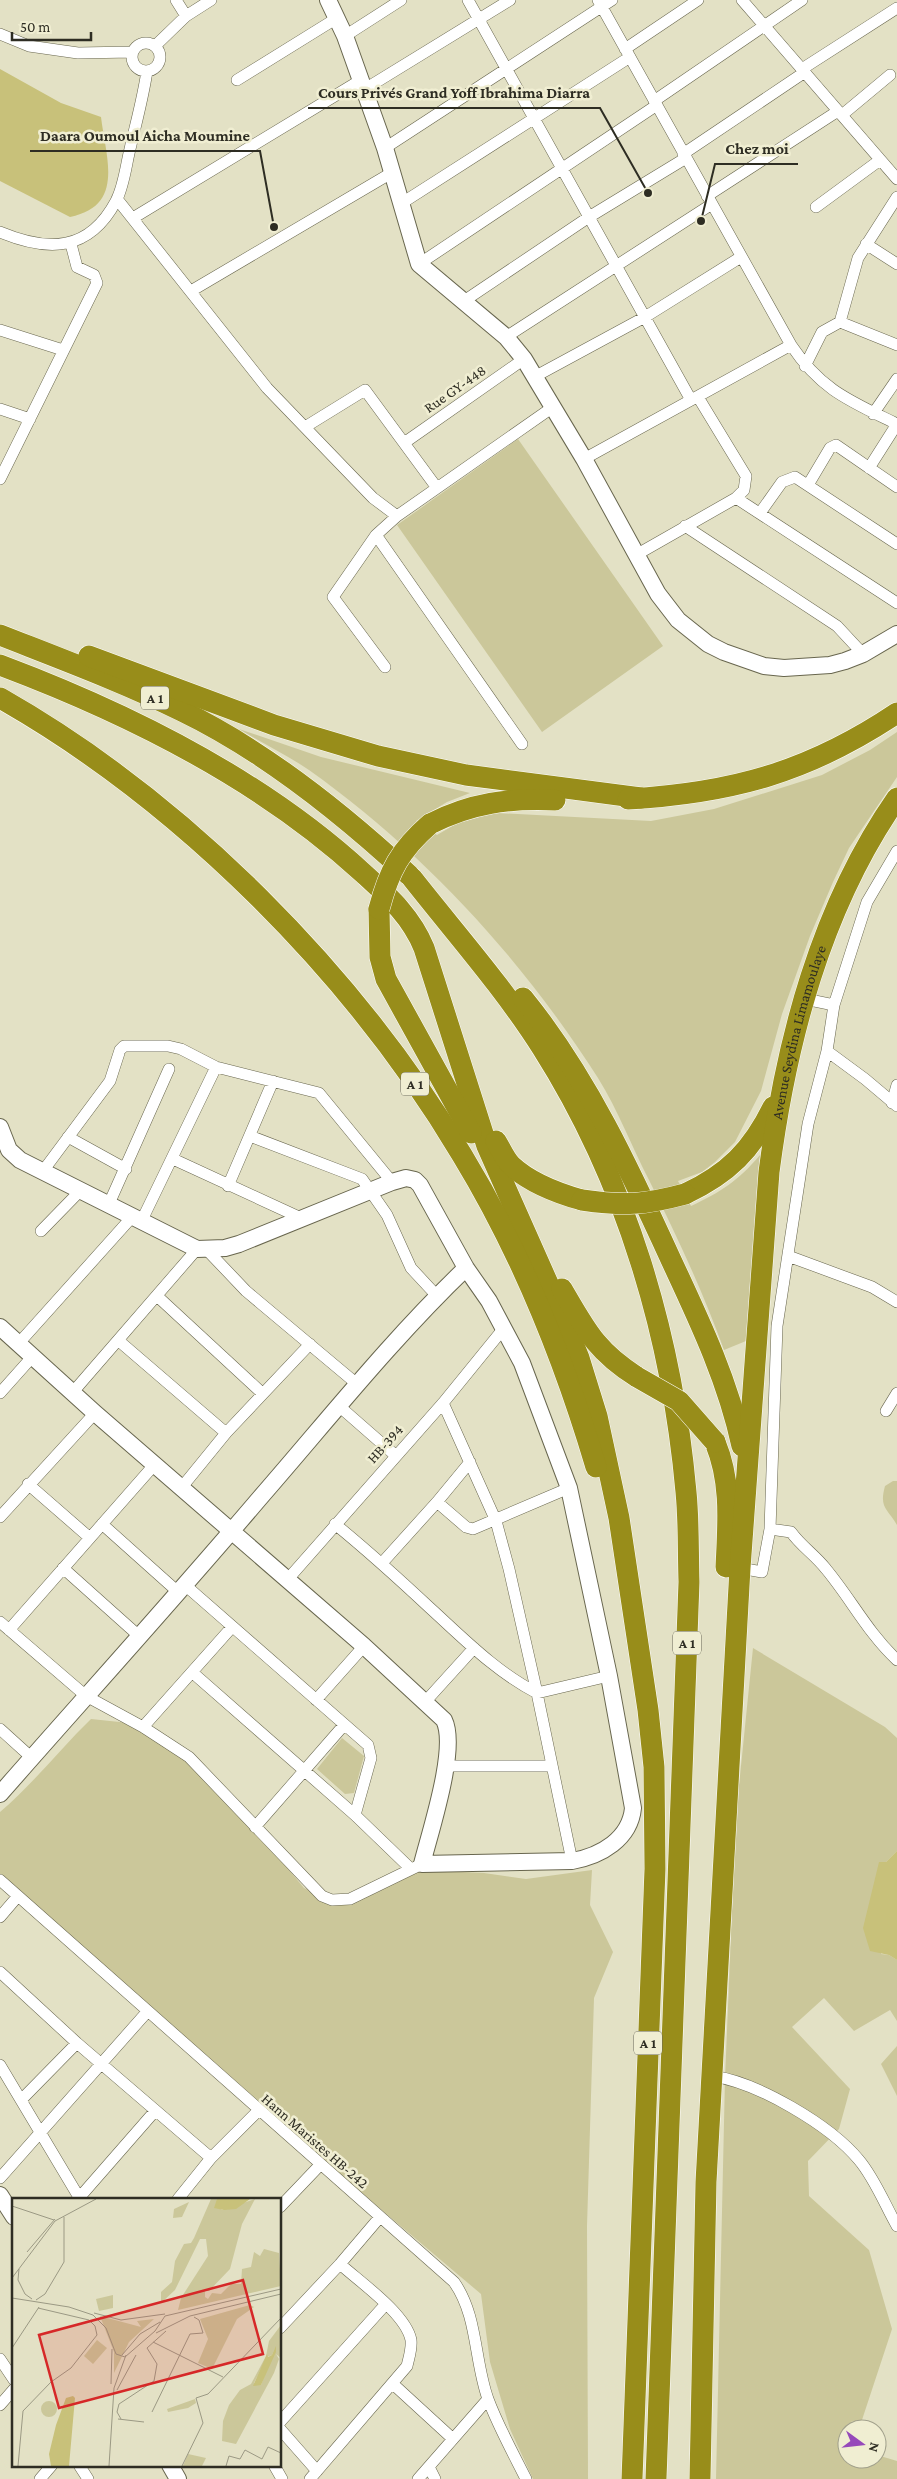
<svg xmlns="http://www.w3.org/2000/svg" width="897" height="2479" font-family="'Crimson Pro',serif">
  <rect width="100%" height="100%" fill="#e3e1c5"/>
  <!-- green -->
  <path fill="#cbc79a" d="M518,439l145,207 -121,86 -145,-207z
    M239,729l82,28 149,36 -23,9 -31,19 21,14 24,-14 35,-8 155,8 63,-12 108,-34 48,-25 27,-18v45l-48,71 -16,34 -23,54 -28,78 -21,77 -26,51 -20,20 -13,10 -24,9 13,25c30,-14 47,-25 69,-51l-14,186 -22,9c-21,-58 -47,-114 -75,-170 -17,-33 -31,-70 -51,-102 -76,-119 -174,-226 -289,-308 -22,-15 -47,-27 -70,-41z
    M893,1481h4v44c-10,-17 -18,-17 -12,-39z
    M753,1648l132,79 12,11v113l-11,11 -5,92 8,1 8,5v61l-7,-11 -36,21 -30,-33 -32,29 58,62 -11,40 -31,32 1,35 60,54 23,79 -33,100h-12v30h30v-4l20,6v18h-181l9,-401 11,-263z
    M91,1719l38,4 47,28 92,94 36,43 37,16 77,-34 66,3 42,6 66,-9 -2,35 23,47 -19,46 -7,228 1,253h-55l-23,-50 -20,-67 -9,-68 -162,-137 -319,-282v-63c33,-28 60,-63 91,-93z
    M342,1738l22,18 -10,37 -9,1 -28,-25z
    M897,2046v50l-16,-32z"/>
  <!-- water -->
  <path fill="#c8c17a" d="M0,69l61,34 40,14c5,41 24,89 -31,100l-70,-36z
    M897,1851v109l-8,-5 -19,-4 -7,-23 16,-66h7z"/>
  <g fill="none" stroke-linecap="round" stroke-linejoin="round">
    <!-- street casing -->
    <g stroke="#68664e" stroke-width="12">
      <path id="street" d="M176,0l10,16
        M468,0l223,400
        M598,0l193,345c30,45 59,56 106,79
        M742,0l155,179
        M0,34l29,12 49,7 54,-1
        M345,36l56,-36
        M132 57a14 14 0 1 1 28 0a14 14 0 1 1-28 0Z
        M155,46l31,-30 25,-16
        M625,49l73,-49
        M802,69l95,-61
        M237,80l100,-62
        M365,89l145,-89
        M654,101l148,-101
        M842,115l48,-40
        M385,148l227,-148
        M683,154l122,-82
        M707,196l131,-85
        M117,199l150,189 106,110 24,18
        M402,203l228,-146
        M816,207l64,-47
        M133,218l228,-138
        M0,232c48,20 89,20 116,-31 8,-15 10,-36 14,-52 6,-26 13,-51 17,-78
        M866,244l31,20
        M419,264l238,-159
        M191,291l202,-119
        M464,301l125,-84 97,-59
        M840,322l18,-64 39,-61
        M0,330l63,20
        M506,337l206,-133
        M805,366l17,-34 18,-10 57,23
        M536,376l109,-59 96,-60
        M0,409l30,10
        M873,414l24,-35
        M305,427l60,-37 72,98
        M404,443l120,-84
        M584,459l207,-114
        M869,468l28,-44
        M0,479l97,-196 -3,-8 -17,-8 -6,-23
        M808,485l22,-37 6,-3 61,42
        M736,498l161,105
        M760,513l22,-31 13,-5 102,67
        M685,526l152,100 26,28
        M376,535l146,209
        M636,555l100,-57 8,-8 2,-14 -48,-79
        M385,667l-52,-70 43,-62 21,-19 156,-109
        M805,999l29,6
        M827,1051l38,28 32,27
        M892,1103l5,-18
        M250,1136l112,43 25,36 24,53 26,28
        M68,1137l58,32
        M173,1159l128,59
        M43,1171l67,-90 10,-31 4,-4h44l13,3 35,18 103,26 73,89
        M228,1186l45,-105
        M108,1206l61,-137
        M141,1222l75,-155
        M41,1231l39,-40
        M207,1250l39,41 111,93
        M788,1256l84,31 25,15
        M157,1296l105,97
        M119,1341l107,92
        M19,1343l113,-126
        M73,1392l124,-143
        M0,1393l33,-37
        M443,1403l53,118 13,48 28,124 35,168
        M339,1406l56,49
        M886,1411l11,-18
        M28,1484l62,54
        M182,1487l44,-54 84,-89
        M437,1502l29,25 7,2 96,-41
        M0,1517l95,-104
        M102,1524l76,68
        M335,1524c33,27 64,55 95,84 33,30 66,64 107,85l72,-17
        M770,1529l21,3c10,14 24,23 35,37 25,30 42,64 71,91
        M382,1563l55,-61 33,-40
        M63,1568l76,68
        M740,1568l22,4 8,-43 7,-203 31,-202 19,-73 7,-46 33,-103 30,-51
        M288,1579l155,-176 61,-75
        M185,1585l183,160 3,13 -16,57
        M0,1622l86,74 57,31 46,30 133,139 10,4 18,-1 72,-35
        M9,1630l146,-166
        M193,1673l162,142 56,54
        M316,1700l48,-54
        M425,1702l49,-54
        M143,1727l89,-100
        M0,1729l32,29
        M446,1766h105
        M255,1827l89,-102
        M0,1880l454,402c24,34 20,78 34,117 10,27 25,54 38,80
        M0,1917l18,-21
        M0,1972l77,71 134,115
        M0,2065l80,134
        M712,2076c45,6 118,49 147,84 16,19 26,45 38,66
        M22,2099l55,-56
        M0,2178l147,-166
        M79,2198l76,-87
        M178,2199l33,-41 47,-47
        M280,2207l40,-42
        M280,2328l60,-64 40,-47
        M0,2359l14,21
        M393,2384l60,55
        M0,2405l14,-16
        M280,2422l105,-117
        M280,2429l37,42
        M79,2465l9,14
        M274,2465l8,14
        M429,2467l6,12
        M40,2479l12,-14
        M310,2479l97,-113c2,-9 5,-17 4,-26 -5,-26 -51,-58 -71,-76
        M418,2479l70,-80"/>
    </g>
    <!-- secondary casing -->
    <g stroke="#68664e" stroke-width="18">
      <path id="secondary" d="M328,0l17,36 40,112 34,116 87,73 18,22 60,100 74,135 20,26 30,24 16,8 40,14 20,2 46,-3 15,-4 18,-7 34,-20
        M0,1127l9,23 11,10 177,89 28,-1 14,-4 153,-62 14,-4 9,2 5,5 46,83 23,33 33,62 47,125 40,188 24,132c-3,31 -32,48 -61,53l-150,3c8,-32 36,-116 22,-144l-80,-74 -269,-233 -95,-86
        M0,1794c86,-98 174,-195 259,-295 68,-78 132,-159 207,-231
        M0,2195l14,22
        M170,2465l8,14"/>
    </g>
    <!-- highway casing -->
    <g stroke="#fff" stroke-width="22">
      <g id="highway">
        <path d="M0,635c61,24 123,47 182,76 83,40 160,102 227,164"/>
        <path d="M89,656l185,69 104,31 88,19 175,23"/>
        <path d="M0,665c128,48 262,115 363,208 25,23 48,43 61,75l63,198 67,151 25,61 18,58 22,102 29,192 6,57 1,102 -23,610"/>
        <path d="M0,698c183,104 354,276 462,457 59,97 102,204 134,312"/>
        <path d="M628,799c104,-6 181,-27 269,-86"/>
        <path d="M430,824c41,-21 79,-26 125,-24"/>
        <path d="M412,878c44,56 92,110 130,170 85,134 130,288 144,444 3,30 2,60 3,90l-33,897"/>
        <path d="M379,909l1,48 6,22 85,154"/>
        <path d="M523,998c64,79 107,172 149,264 28,60 56,119 70,184"/>
        <path d="M496,1141c5,8 9,18 15,24 19,18 46,28 71,35"/>
        <path d="M685,1194c43,-20 67,-44 88,-87"/>
        <path d="M562,1289c24,41 34,62 75,88"/>
        <path d="M715,1442c17,41 13,82 11,125"/>
        <path id="s1" d="M700,2479l6,-297 34,-614 29,-396c17,-131 52,-265 128,-374"/>
      </g>
    </g>
    <!-- street -->
    <use href="#street" stroke="#fff" stroke-width="11"/>
    <!-- secondary -->
    <use href="#secondary" stroke="#fff" stroke-width="16"/>
    <!-- highway -->
    <use href="#highway" stroke="#988d1a" stroke-width="21"/>
    <!-- highway-bridge casing -->
    <g stroke="#fff" stroke-width="22" stroke-linecap="butt">
      <path id="highway-bridge" d="M379,909c10,-38 21,-59 51,-85
        M582,1200c42,6 62,5 103,-6
        M637,1377l42,24 36,41"/>
    </g>
    <!-- highway-bridge -->
    <use href="#highway-bridge" stroke="#988d1a" stroke-width="21"/>
  </g>
  <g text-anchor="middle" dominant-baseline="central" stroke-width="5" stroke-linejoin="round" paint-order="stroke">
    <!-- shield labels -->
    <g fill="#f0eed2" stroke="#686758" stroke-width="1">
      <rect x="141" y="686.5" width="28" height="23" rx="4"/>
      <rect x="401" y="1072.5" width="28" height="23" rx="4"/>
      <rect x="673" y="1631.5" width="28" height="23" rx="4"/>
      <rect x="634" y="2031.5" width="28" height="23" rx="4"/>
    </g>
    <g font-size="14" font-weight="bold" fill="#2e2d23">
      <text x="155" y="698">A 1</text>
      <text x="415" y="1084">A 1</text>
      <text x="687" y="1643">A 1</text>
      <text x="648" y="2043">A 1</text>
    </g>
    <!-- street labels -->
    <g font-size="15" fill="#2e2d23" stroke="#f0eed2">
      <text transform="translate(455 389) rotate(-35)">Rue GY-448</text>
      <text stroke="none"><textPath href="#s1" startOffset="1452">Avenue Seydina Limamoulaye</textPath></text>
      <text transform="translate(385 1444) rotate(-48)">HB-394</text>
      <text transform="translate(315 2141) rotate(41)">Hann Maristes HB-242</text>
    </g>
  </g>
  <!-- overview -->
  <g transform="translate(12 2198)">
    <rect width="269" height="269" fill="#e3e1c5"/>
    <path d="M199,1h6v5l5,6 33,-11 -13,25 -12,45 -21,22h-4v6l3,2 4,-6 9,1 10,-10h10l1,-15 9,-2 3,-15 6,4 4,-7 15,4 2,33 -103,24 3,-12 27,-42 -2,-17h-6l-25,51 -14,13v-11l11,-10 3,-21 9,-17 7,-1 3,-5zM177,4l-7,15 -9,1 1,-9zM101,97v13l-14,3 -3,-12zM238,107l4,2 -17,12 -25,50 -14,-6 10,-24 -8,-20zM88,118l41,11 -4,-6 17,-2 -25,23 -15,31v-21zM269,127v33l-5,-4 3,5 -5,14 -38,71 -14,-3 1,-20 6,-16 11,-15 11,-6 15,-28 3,-15zM263,150l-14,37 -7,-2 13,-26 5,-2zM85,142l10,8 -14,16 -9,-8zM183,201l1,4 -8,5 -20,4 -1,-3zM29 211a8 8 0 1 1 16 0a8 8 0 1 1-16 0ZM176,256l18,4 -4,8h-19z" fill="#cbc79a" fill-rule="evenodd"/>
    <path d="M205,1h33l-14,10 -12,1 -10,-2zM264,148v6l-15,33 -8,1 14,-32 1,3 4,-2zM61,198l2,2 -6,68h-18l-2,-12 7,-29 10,-27z" fill="#c8c17a"/>
    <path fill="none" stroke="#9b9984" stroke-width="1" d="M0,8l42,14M15,54l28,-33M7,71l-1,11 7,14 7,5M0,80l43,-57 41,-22M0,100l57,9 24,8 13,13 10,26 9,3 30,-26 10,-15 116,-27M24,102l9,-6 19,-32v-45M82,115l27,7 44,-6M144,135l34,-17 91,-22M141,144l70,35M0,150l27,-41M110,157l18,-21 20,-12M99,186l1,-35M105,192l19,-35M140,214l38,-78 13,-1 -4,-13 -5,-3M106,221l26,3M109,221l-4,-7 2,-8 35,-23 3,-17 -10,-16 19,-17M6,268l5,-55 28,-29 20,-14 26,-33 -2,-9 -6,-6 -51,-12M97,268l5,-78 12,-33M170,268l21,-43 -7,-25 12,-4 73,-76M214,268l3,-10 11,3 5,-9 17,9 6,-12 13,6"/>
    <path fill="#d62828" fill-opacity="0.15" stroke="#d62828" stroke-width="2.5" d="M231,82l20,74 -204,54 -20,-73z"/>
    <rect width="269" height="269" fill="none" stroke="#2e2d23" stroke-width="2.5"/>
  </g>
  <!-- callouts -->
  <path fill="none" stroke="#2e2d23" stroke-width="2" d="M648 193L600 108H308M274 227L260 151H30M701 221L715 164H798"/>
  <g fill="#2e2d23" stroke="#f0eed2" stroke-width="2">
    <circle cx="648" cy="193" r="5"/>
    <circle cx="274" cy="227" r="5"/>
    <circle cx="701" cy="221" r="5"/>
  </g>
  <g font-size="16" text-anchor="middle" font-weight="bold" fill="#2e2d23" stroke="#f0eed2" stroke-width="5" stroke-linejoin="round" paint-order="stroke">
    <text x="454" y="98">Cours Privés Grand Yoff Ibrahima Diarra</text>
    <text x="145" y="141">Daara Oumoul Aicha Moumine</text>
    <text x="757" y="154">Chez moi</text>
  </g>
  <!-- north arrow -->
  <g transform="translate(862 2444) rotate(105)"><circle r="24" fill="#f0eed2" stroke="#a2a18c"/>
  <path d="M0-4L9 19L0 12L-9 19Z" fill="#9649ba"/>
  <text y="-8" font-size="14" font-weight="bold" text-anchor="middle" fill="#2e2d23">N</text>
  </g>
  <!-- scale -->
  <path d="M12 32v8h79v-8" fill="none" stroke="#2e2d23" stroke-width="2.5"/>
  <text x="20" y="32" font-size="15" fill="#2e2d23" stroke="#f0eed2" stroke-width="4" paint-order="stroke">50 m</text>
</svg>
